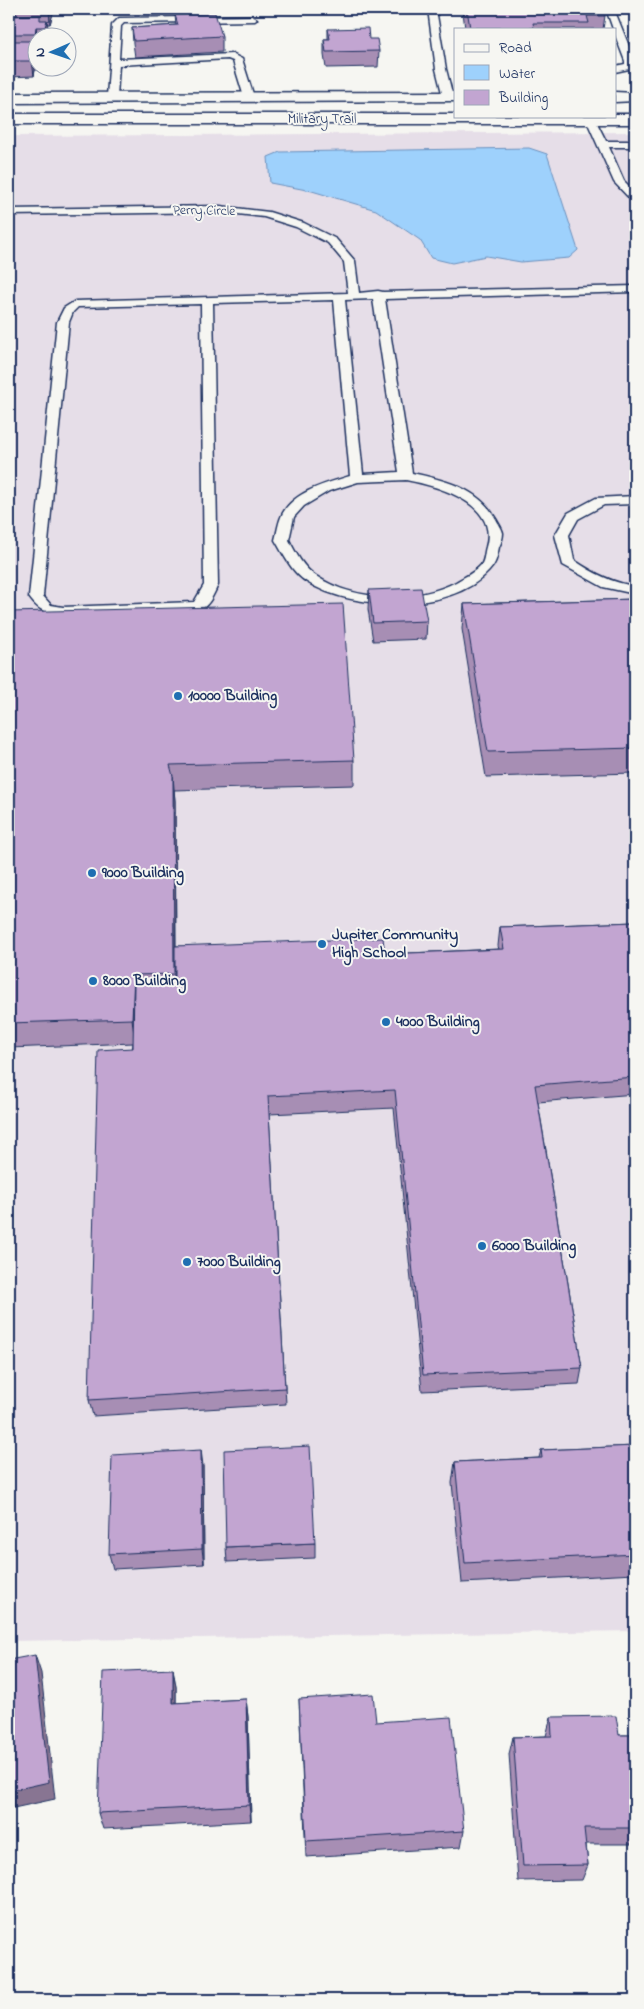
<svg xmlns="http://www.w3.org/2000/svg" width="644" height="2009" font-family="'Indie Flower',sans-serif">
  <rect width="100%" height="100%" fill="#f6f6f2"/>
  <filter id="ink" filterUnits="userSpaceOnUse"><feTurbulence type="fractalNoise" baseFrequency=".02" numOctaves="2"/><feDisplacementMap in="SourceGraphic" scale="10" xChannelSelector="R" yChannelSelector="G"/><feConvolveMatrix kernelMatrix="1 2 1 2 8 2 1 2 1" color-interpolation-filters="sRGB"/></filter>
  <g filter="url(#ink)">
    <!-- built -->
    <path fill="#e6dee8" d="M635,132v1499l-626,10v-1505z"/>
    <!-- water -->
    <path fill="#9ed1fc" stroke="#6a90bd" d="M529,148l18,6 31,96 -9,8 -48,4 -35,-6 -34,7 -21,-5 -11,-18 -44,-30 -64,-19 -42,-8 -2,-26 12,-5z"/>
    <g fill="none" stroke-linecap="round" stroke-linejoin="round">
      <!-- service casing -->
      <g stroke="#1b2f5e" stroke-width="3">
        <path id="service" d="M428,9h8l10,60 7,28 -5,3 -5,-3 -7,-28z
          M606,9h8l21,52v4l-6,4 -14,3v-6l10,-2v-3l-10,-26v-6h-2z
          M252,16l5,3 -2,2 -131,2 -3,3 -2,33 113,-5 10,5 12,38 -2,2 -3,1 -5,-3 -11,-36 -5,-2 -109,6 -2,32 -5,3 -5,-3 5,-72 7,-7z
          M588,117h6l12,24h29v6h-26l15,34 11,11v9l-4,-1 -17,-18 -28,-63z
          M220,206l49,6 35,11 32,16 19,22 4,32 19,-2 5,1 252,-6v6l-250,7 27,174c32,7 67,15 84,46 2,4 6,9 7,14 0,5 -2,10 -4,14 -2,10 -3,17 -10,24 -38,43 -137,40 -182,11 -15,-9 -23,-27 -32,-42 2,-7 3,-16 6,-23 10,-25 46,-34 69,-41l-16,-176 -121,3 5,282c-5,10 -9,22 -20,25l-135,5c-18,-3 -23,-3 -34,-18l28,-275 7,-14 11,-7 273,-8 -4,-31 -16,-19 -32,-16 -32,-10 -44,-5 -211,3v-6zM373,299l26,173 -36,2 -18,-174zM201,304l3,281 -10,17 -131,5 -12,-2 -8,-9 26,-274 4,-10 5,-5zM406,480c32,6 93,23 80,67 -2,6 -1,12 -5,18 -7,8 -17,12 -25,17 -42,21 -101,20 -140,-6 -13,-8 -20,-23 -27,-36l5,-23 10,-11 25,-15 29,-9z
          M635,496v8l-31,1 -26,14 -9,16 5,25c19,13 38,23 61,26v8l-32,-7 -40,-22 -8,-30 13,-22 28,-15z"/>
      </g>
      <!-- secondary casing -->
      <g stroke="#1b2f5e" stroke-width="3">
        <path id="secondary" d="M615,92l20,1v8l-20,1z
          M9,93l446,-1v9l-446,2z
          M9,114h446v2h160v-2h20v10h-626z"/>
      </g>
      <!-- service -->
      <use href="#service" fill="#f6f6f2" fill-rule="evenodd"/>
      <!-- secondary -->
      <use href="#secondary" fill="#f6f6f2" fill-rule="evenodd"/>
    </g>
    <!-- wall -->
    <path fill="#a78eb4" stroke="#1b2f5e" d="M9,9h45l-4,15h-3l2,11 -1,3h-10v30h6v2h-9l-1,6 -25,1v-61h7v-3h-7z
      M453,9h150l2,7 -2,13h-138l-2,-17z
      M175,15l47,21v16l-87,5 -2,-14 -1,-15 44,-3z
      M328,29l41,10 10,12 -1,16 -52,1 -2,-13v-16h4z
      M369,590l58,31 -1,18 -53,2 -5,-32z
      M635,599v174l-149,4 -24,-148 2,-25z
      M9,612l345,148v25l-180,5 1,11 1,145 209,8 114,-5 -1,-3 2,-19 135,-5v172l-97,8 44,266 -3,16 -157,7 -28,-283 -125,6 17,290 -193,12 -4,-16 44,-357 -124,5v-267l3,-25h-3z
      M635,1446v128l-173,9 -10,-100 3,-21 84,-4 2,-8z
      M203,1466l1,98 -91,5 -4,-15z
      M315,1543v15l-88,4 -1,-15z
      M173,1669l3,18v16l70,-4 2,18 3,104 -148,8 -5,-16z
      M299,1699l77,23 88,109 -3,16 -155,10z
      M551,1717l68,18h16v109h-49l2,21 -6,15 -64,1 -9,-127 4,-17 33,-1z"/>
    <!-- shaded-wall -->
    <path fill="#887492" stroke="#1b2f5e" d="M49,9h5v1l-4,14z
      M47,20l2,15 -1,3h-2l-1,-11z
      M36,27l2,11v16h-1l-2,-20z
      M33,54l2,16 -1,6 -2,-15z
      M173,776l2,25 1,198 -2,-25z
      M134,975l3,25 -2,43 -3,-24z
      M201,1450l2,16 1,98 -2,-15z
      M35,1655l6,18 14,126 -46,10v-18z
      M173,1669l3,18v34l-3,-18z
      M246,1699l2,18 3,104 -2,-16z"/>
    <!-- building -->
    <path fill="#c2a5d1" stroke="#1b2f5e" d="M467,9h136l2,7h-18l2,7h-56l1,5h-64z
      M215,13l7,23 -88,5 -2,-13 46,-3 -3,-10z
      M40,15v5h7l-2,7h-9l-1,7h-26v-18z
      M368,28l1,11h8l2,12 -53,1 -2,-13h6l-2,-10z
      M9,41h28l-1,5h2v8h-5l-1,7h-23z
      M421,588l6,33 -54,2 -4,-33z
      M635,599v149l-147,4 -24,-148z
      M343,604l11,156 -184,5 3,11 1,198 -40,1 -2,44 -123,4v-242l5,-51 -5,1v-119z
      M635,922v155l-100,8 47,283 -159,7 -28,-285 -127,6 17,292 -196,12 9,-350 35,-2 1,-66 41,-2v-34l208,-8 2,16 119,-5 -4,-22z
      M310,1446l5,97 -89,4 -2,-97z
      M635,1446v108l-170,9 -10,-101 87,-4 -1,-8z
      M201,1450l1,99 -93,5 3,-99z
      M35,1655l14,127 -40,9v-131z
      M173,1669v34l73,-4 3,106 -151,8 5,-141z
      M373,1694l3,28 75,-5 13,114 -158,10 -7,-142z
      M616,1716l3,19h16v93h-51l4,37 -65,1 -10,-129 39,-1 -1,-19z"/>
  </g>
  <!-- markers -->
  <g fill="#1f6fb2" stroke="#f6f6f2" stroke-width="2">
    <circle cx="178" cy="696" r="5"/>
    <circle cx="92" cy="873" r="5"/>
    <circle cx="322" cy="944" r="5"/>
    <circle cx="93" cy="981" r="5"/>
    <circle cx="386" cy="1022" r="5"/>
    <circle cx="482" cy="1246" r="5"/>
    <circle cx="187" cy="1262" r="5"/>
  </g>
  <g text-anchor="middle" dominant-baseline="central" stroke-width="4" stroke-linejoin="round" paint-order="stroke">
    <!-- far-street labels -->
    <g font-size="14" fill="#1b2f5e" stroke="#f6f6f2">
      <text x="322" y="119">Military Trail</text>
      <text transform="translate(204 211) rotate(1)">Perry Circle</text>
    </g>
    <!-- poi labels -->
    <g font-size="16" font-weight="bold" fill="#1b2f5e" stroke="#f6f6f2" text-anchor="start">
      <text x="188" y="696">10000 Building</text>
      <text x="102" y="873">9000 Building</text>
      <text x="332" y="935">Jupiter Community<tspan x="332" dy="18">High School</tspan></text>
      <text x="103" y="981">8000 Building</text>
      <text x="396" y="1022">4000 Building</text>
      <text x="492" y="1246">6000 Building</text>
      <text x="197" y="1262">7000 Building</text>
    </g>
  </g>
  <!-- margin -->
  <rect width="644" height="2009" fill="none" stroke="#f6f6f2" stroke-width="30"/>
  <rect x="15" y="15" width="614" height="1979" fill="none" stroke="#1b2f5e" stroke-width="2" filter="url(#ink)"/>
  <!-- legend -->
  <rect x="454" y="28" width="162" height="90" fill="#f6f6f2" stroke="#9ea6b7"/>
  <rect x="464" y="44" width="25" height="8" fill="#f6f6f2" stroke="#9ea6b7"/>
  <text x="499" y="52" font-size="15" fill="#1b2f5e">Road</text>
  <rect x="464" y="65" width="25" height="15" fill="#9ed1fc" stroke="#9ea6b7"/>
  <text x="499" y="78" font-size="15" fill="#1b2f5e">Water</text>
  <rect x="464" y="90" width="25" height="15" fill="#c2a5d1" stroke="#9ea6b7"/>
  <text x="499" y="102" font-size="15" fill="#1b2f5e">Building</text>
  <!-- north arrow -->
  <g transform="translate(52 52) rotate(268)"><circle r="24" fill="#f6f6f2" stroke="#9ea6b7"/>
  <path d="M0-4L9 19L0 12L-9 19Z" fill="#1f6fb2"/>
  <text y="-8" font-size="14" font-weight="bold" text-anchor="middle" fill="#1b2f5e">N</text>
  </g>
</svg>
